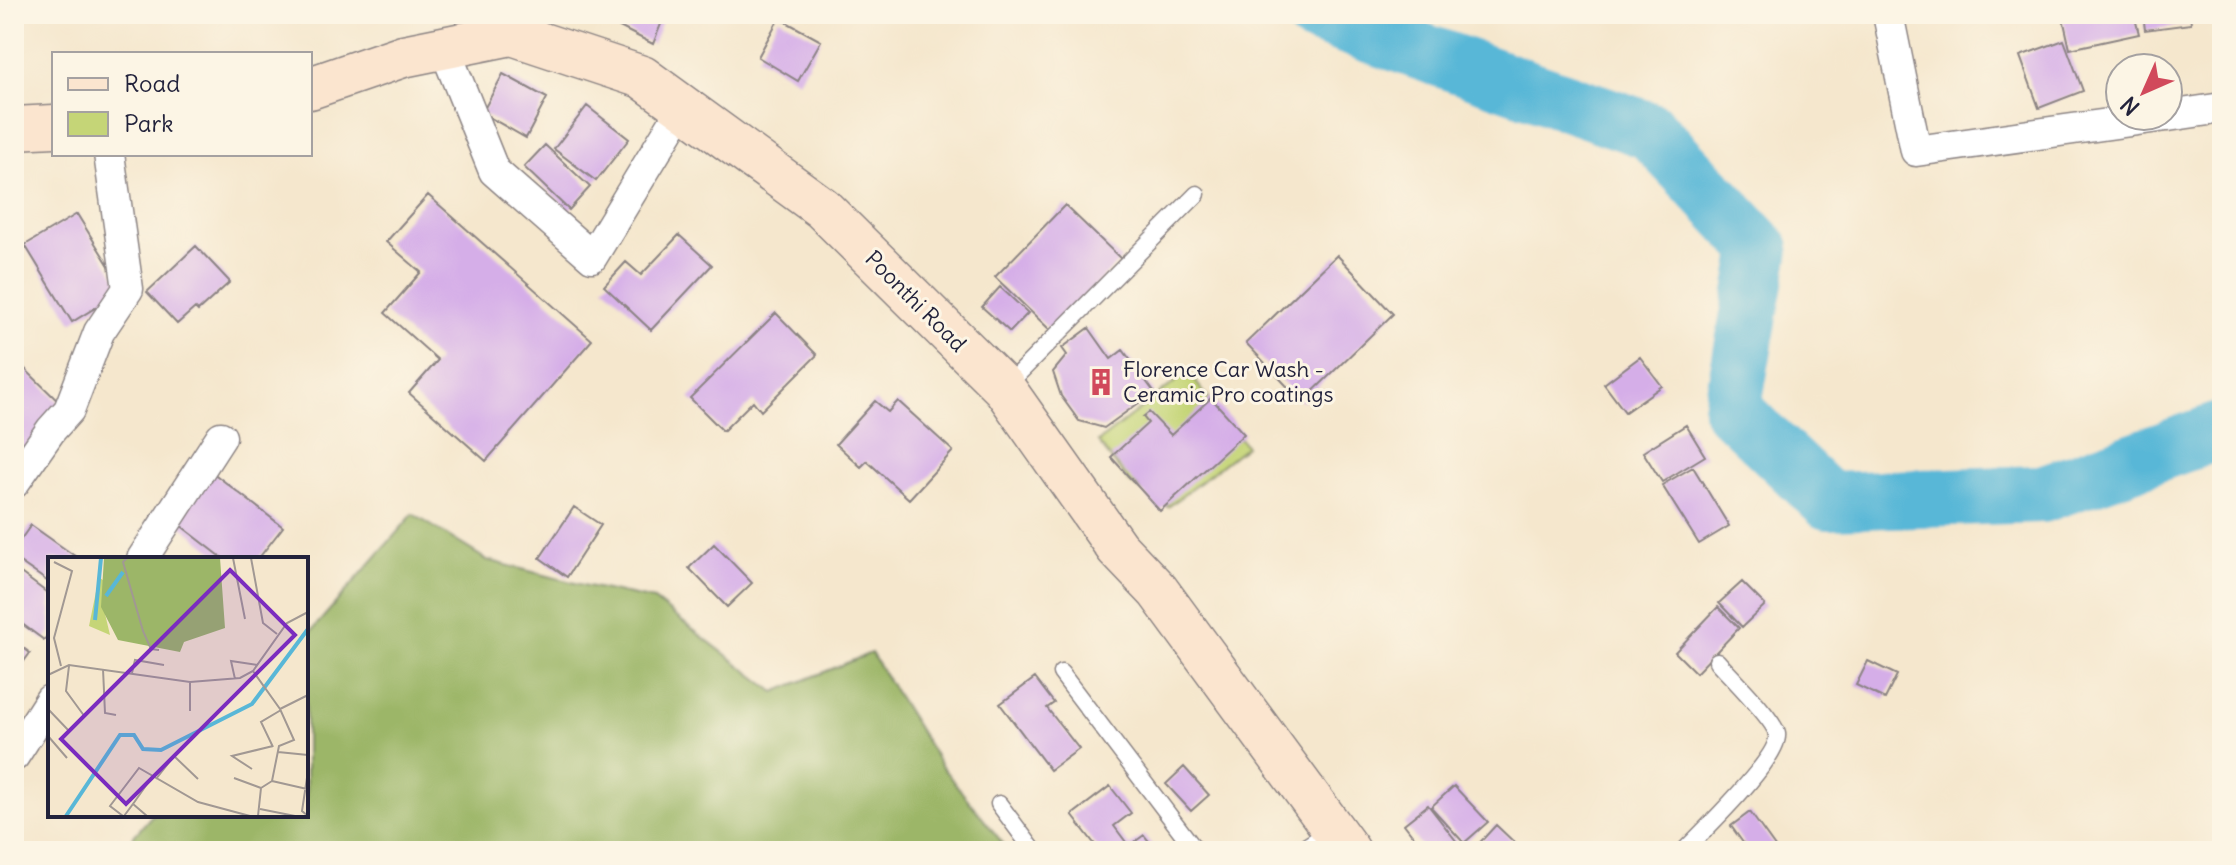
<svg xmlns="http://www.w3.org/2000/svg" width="2236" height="865" font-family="Delius,sans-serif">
  <rect width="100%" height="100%" fill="#fcf5e5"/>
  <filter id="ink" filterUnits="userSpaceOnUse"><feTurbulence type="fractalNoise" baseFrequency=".0125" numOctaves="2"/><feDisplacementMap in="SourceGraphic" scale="16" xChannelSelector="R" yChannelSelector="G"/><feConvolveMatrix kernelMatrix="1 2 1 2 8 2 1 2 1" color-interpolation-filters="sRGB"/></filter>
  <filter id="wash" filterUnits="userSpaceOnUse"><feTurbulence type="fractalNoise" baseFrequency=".006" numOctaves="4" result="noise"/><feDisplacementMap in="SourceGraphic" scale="32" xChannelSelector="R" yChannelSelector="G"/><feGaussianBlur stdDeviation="1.8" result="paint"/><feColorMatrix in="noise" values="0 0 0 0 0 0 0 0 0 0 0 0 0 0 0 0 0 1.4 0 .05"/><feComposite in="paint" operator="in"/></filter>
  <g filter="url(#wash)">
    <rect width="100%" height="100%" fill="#f5e7cd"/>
    <!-- green -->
    <path fill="#c5d577" stroke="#747c59" stroke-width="2" d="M1188,372l58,74 -78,61 -38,-24 -32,-41z"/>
    <!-- forest -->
    <path fill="#9cb668" stroke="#5f6c52" stroke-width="2" d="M413,514l74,46 96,25 71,15 121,92 96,-39 71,114 67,84h-888l31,-36h154v-178z"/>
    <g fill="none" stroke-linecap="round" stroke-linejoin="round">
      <!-- river -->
      <path stroke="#58b7d7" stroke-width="58" d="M1313,14l337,117 111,118 -29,160 96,92 214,-7 180,-64"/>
    </g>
    <g id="blocks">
      <!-- building -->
      <path fill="#d5aee8" d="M594,14h71l-12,30z
        M2079,14h55l5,20 -69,15 -7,-31z
        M2143,14h47l1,10 -46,6z
        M779,18l42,23 -23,40 -40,-24z
        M2064,40l19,51 -44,17 -19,-52z
        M503,74l44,24 -21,40 -44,-25z
        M587,106l42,33 -33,42 -42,-32z
        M545,145l45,42 -21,23 -45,-43z
        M428,195l164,145 -106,121 -77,-68 29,-33 -53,-47 36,-41 -35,-30z
        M1065,205l56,54 -70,72 -56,-54z
        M77,214l47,76 -52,32 -47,-77z
        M679,235l33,30 -61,65 -47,-44 22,-24 15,13z
        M196,246l34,36 -32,29 -3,-3 -18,16 -30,-32z
        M1337,255l56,59 -91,88 -56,-59z
        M1000,287l28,26 -18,19 -28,-25z
        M776,313l41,42 -56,56 -8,-10 -30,30 -33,-33z
        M1089,328l22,31 12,-9 31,42 -50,36 -25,-7 -18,-25 -8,-24 14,-17 -5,-7z
        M1640,357l22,29 -37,26 -21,-28z
        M19,363l48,47 -53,54v-96z
        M1211,398l33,36 -84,77 -49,-54 37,-34 -5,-6 6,-5 22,23z
        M875,401l13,11 10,-11 55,50 -44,48 -42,-38 -6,6 -25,-23z
        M1686,425l19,31 -43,26 -19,-30z
        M1693,467l36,59 -30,18 -37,-59z
        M208,469l75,58 -25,32h-34l-53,-41z
        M574,507l27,18 -34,52 -27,-19z
        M31,525l48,34h-29v24l-36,-25v-9z
        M714,544l38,39 -25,24 -38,-39z
        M14,568l36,27v37l-6,8 -30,-22z
        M1742,582l23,23 -23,22 -23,-24z
        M1718,607l21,21 -43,45 -21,-21z
        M14,641l16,12 -16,22z
        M1868,661l29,14 -12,24 -29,-14z
        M1035,678l19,25 -7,5 32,41 -29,21 -50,-66z
        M1184,767l25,28 -18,16 -25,-27z
        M1110,786l21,27 -17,13 15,20 15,-11 13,16h-57l-28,-36z
        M1454,786l34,36 -24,21 -33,-36z
        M1428,805l36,46h-39l-21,-27z
        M1750,812l28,39h-29l-18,-25z
        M1496,825l20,19 -7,7h-37z"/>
    </g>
  </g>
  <g filter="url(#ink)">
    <use href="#blocks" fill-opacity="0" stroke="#8c8484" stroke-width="2"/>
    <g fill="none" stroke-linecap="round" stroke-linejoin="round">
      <!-- lane casing -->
      <g stroke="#8c8484" stroke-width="19">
        <path id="lane" d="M1004,388l193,-194
          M1061,673l135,178
          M999,804l35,47
          M1299,851l33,-21
          M1684,851c18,-19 97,-94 93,-117 -3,-15 -48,-59 -60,-73"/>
      </g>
      <!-- street casing -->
      <g stroke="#8c8484" stroke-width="33">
        <path id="street" d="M1888,14l28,137 250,-35
          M444,47l50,124 98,86 91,-150
          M2168,116l54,-8
          M14,483l37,-53 18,-20 30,-78 29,-43 -19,-135
          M142,559l79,-122
          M14,756l36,-56"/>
      </g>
      <!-- secondary casing -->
      <g stroke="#8c8484" stroke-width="45">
        <path id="secondary" d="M310,88l93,-32 109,-22 130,43 180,131 182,180 113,160 41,43 191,260
          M14,128l40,-2"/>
      </g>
      <!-- lane -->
      <use href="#lane" stroke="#fff" stroke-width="16"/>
      <!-- street -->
      <use href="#street" stroke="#fff" stroke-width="30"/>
      <!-- secondary -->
      <use href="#secondary" stroke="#fbe5cf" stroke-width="42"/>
    </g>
  </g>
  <!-- icons -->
  <defs>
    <g id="building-bare" transform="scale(2.16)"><path d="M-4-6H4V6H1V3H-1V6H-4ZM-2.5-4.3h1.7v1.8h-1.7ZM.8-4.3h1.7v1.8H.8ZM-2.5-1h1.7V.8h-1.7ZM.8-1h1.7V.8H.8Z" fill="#d1495b" stroke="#fcf5e5" stroke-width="2.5" paint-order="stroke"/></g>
  </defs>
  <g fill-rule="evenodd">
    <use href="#building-bare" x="1101" y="382"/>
  </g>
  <g text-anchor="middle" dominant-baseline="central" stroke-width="6" stroke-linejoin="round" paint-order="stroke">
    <!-- street labels -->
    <g font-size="22" fill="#22223b" stroke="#fcf5e5">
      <text transform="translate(916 301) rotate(45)">Poonthi Road</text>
    </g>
    <!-- poi labels -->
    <g font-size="22" fill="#22223b" stroke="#fcf5e5" text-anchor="start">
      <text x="1123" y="369">Florence Car Wash -<tspan x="1123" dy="25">Ceramic Pro coatings</tspan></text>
    </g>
  </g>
  <!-- overview -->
  <g transform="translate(48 557)">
    <rect width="260" height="260" fill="#f5e7cd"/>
    <path d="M51,20l5,4 -2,20 8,34 -21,-9z" fill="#c5d577"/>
    <path d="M56,1h116l5,70 -41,14 -4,10 -62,-12 -17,-33z" fill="#9cb668"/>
    <path fill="none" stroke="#58b7d7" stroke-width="4" d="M58,39l17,-24M47,63l6,-62M18,259l54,-81h14l9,14 18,1 91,-46 56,-75"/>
    <path fill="none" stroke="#a19893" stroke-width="2" d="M79,1l-4,4 20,69 8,18 8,1M185,1l12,61M203,1l12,65 14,11M6,5l18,9 -18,67 7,28M21,109l-3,25 19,26M55,112l2,44 11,2M205,114l27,38 14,31 -15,6 -7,35 -11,7 -3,28M84,116l3,-13 29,5M0,118l21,-10 121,17 50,-4 13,-7 34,-48 21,-11M187,122l-4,-18 27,4M142,125v29M0,152l22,23M232,152l28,-14M0,179l19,22M225,190l-12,-25 20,-12M230,195l30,3M204,212l-20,-13 41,-10M260,214l-6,40 6,5M186,221l27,10M108,222l18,-23 24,23M224,224l35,8M85,247l19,-27M212,252l35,7M75,259l-13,-10 29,-38 59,34 52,14M76,259l9,-12 14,12"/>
    <path fill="#7b2cbf" fill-opacity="0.15" stroke="#7b2cbf" stroke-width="4" d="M182,13l65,65 -169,169 -65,-65z"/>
    <rect width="260" height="260" fill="none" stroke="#22223b" stroke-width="4"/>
  </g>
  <!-- margin -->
  <rect width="2236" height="865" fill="none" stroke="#fcf5e5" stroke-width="48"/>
  <!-- legend -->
  <rect x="52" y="52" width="260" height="104" fill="#fcf5e5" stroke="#a5a1a1" stroke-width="2"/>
  <rect x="68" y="78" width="40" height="12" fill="#fbe5cf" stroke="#a5a1a1" stroke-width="2"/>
  <text x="124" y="92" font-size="24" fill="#22223b">Road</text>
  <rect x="68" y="112" width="40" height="24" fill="#c5d577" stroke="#a5a1a1" stroke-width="2"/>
  <text x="124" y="132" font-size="24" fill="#22223b">Park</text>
  <!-- north arrow -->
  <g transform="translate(2144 92) rotate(225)"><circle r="38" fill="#fcf5e5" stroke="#a5a1a1" stroke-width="2"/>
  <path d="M0-6L14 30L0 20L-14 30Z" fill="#d1495b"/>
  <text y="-12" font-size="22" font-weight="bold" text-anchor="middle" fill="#22223b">N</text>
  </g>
</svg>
